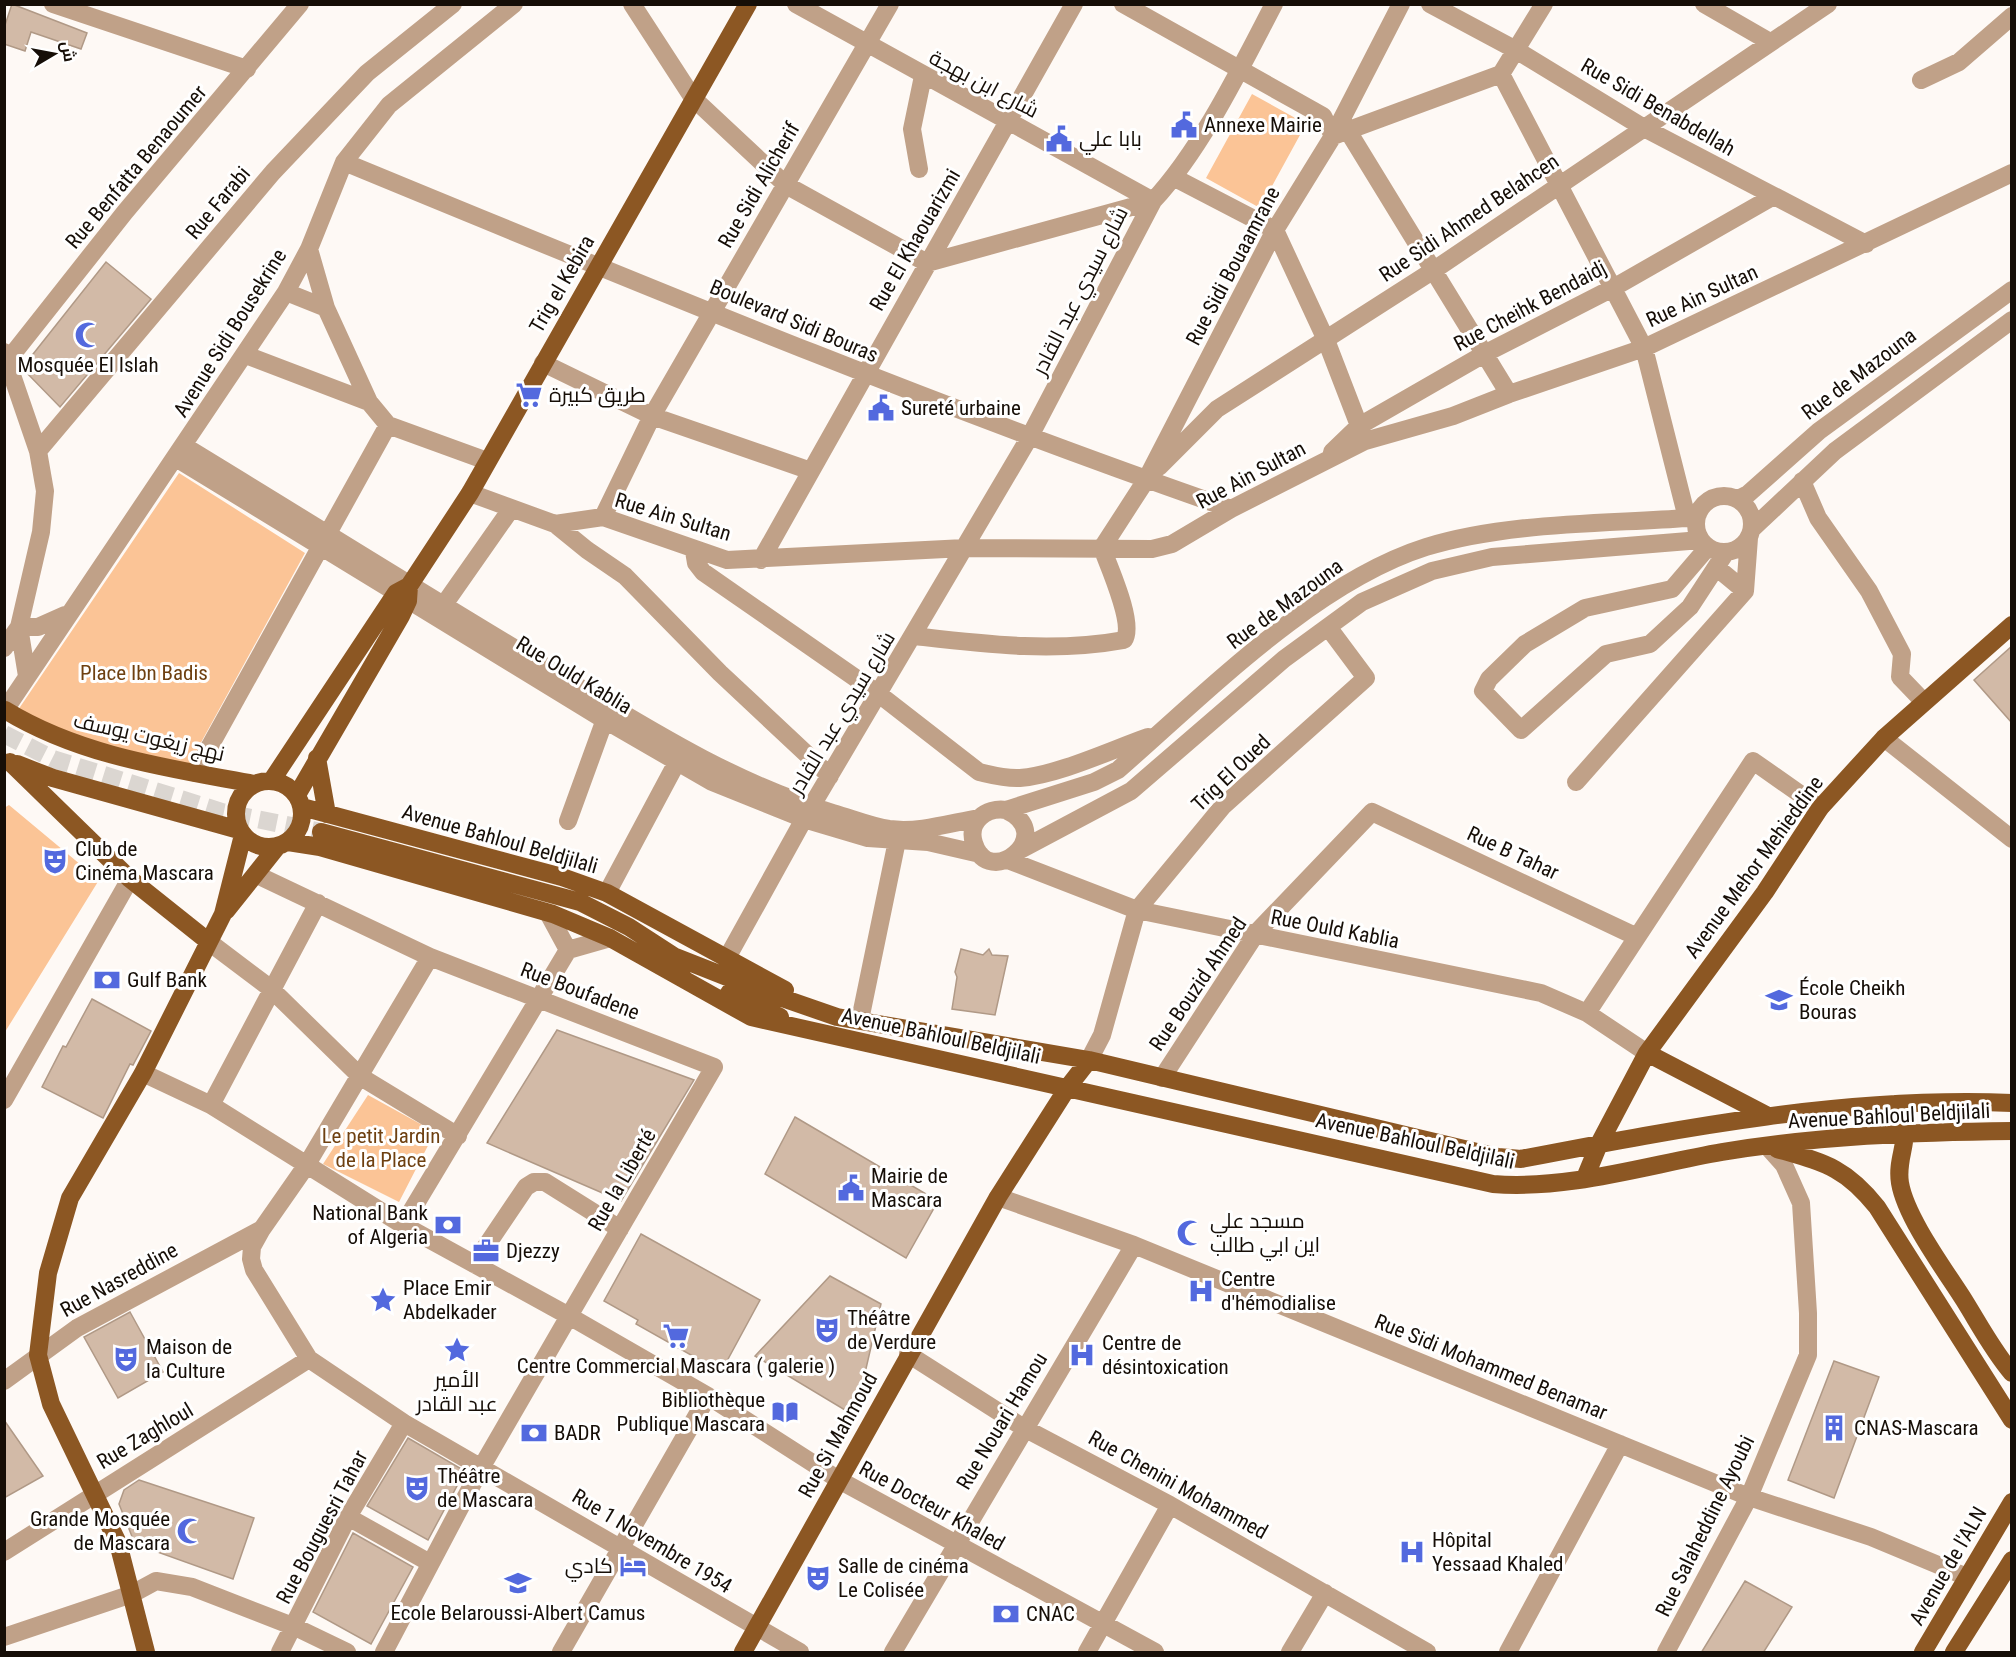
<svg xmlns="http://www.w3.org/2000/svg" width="2016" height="1657" font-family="'Roboto Condensed',Cairo,sans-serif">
  <rect width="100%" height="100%" fill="#fef9f5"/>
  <!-- green -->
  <path fill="#fbc496" d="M1252,94l54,30 -46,84 -54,-30z
    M179,473l126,80 -118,215 -102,-22 -67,-36z
    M9,805l90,75 -94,152 -1,-224z
    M368,1095l67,37 -36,70 -76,-38z"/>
  <!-- building -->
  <path fill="#d2baa7" stroke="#b09986" stroke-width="1.5" d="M12,4l75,29 -6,16 -50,-17 -6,19 -21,-7v-16z
    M106,262l45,37 -91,108 -38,-39z
    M2012,646v77l-38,-43z
    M961,949l22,6 6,-6 3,6 16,1 -13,59 -43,-6 5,-32 -2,-5z
    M92,999l59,32 -18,34 -3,-1 -27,54 -61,-31 21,-41 3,1z
    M557,1030l137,50 -73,121 -134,-58z
    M795,1117l143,84 -32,57 -141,-84z
    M641,1234l119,66 -39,72 -85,-48 2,-4 -34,-19z
    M830,1276l51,28 -26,112 -100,-60z
    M130,1312l33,60 -45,26 -34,-61z
    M1834,1361l45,16 -45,121 -46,-18z
    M4,1420l39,56 -39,22z
    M408,1438l57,33 -37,69 -61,-34z
    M139,1480l115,38 -21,61 -98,-35 -16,-40 5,-14z
    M353,1533l60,34 -42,77 -58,-32z
    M1745,1581l47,26 -29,46h-62z"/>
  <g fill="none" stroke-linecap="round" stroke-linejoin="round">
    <!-- major-tunnel -->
    <path stroke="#dbd6d1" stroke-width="18" stroke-dasharray="18 9" stroke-linecap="butt" d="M4,734l49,25 169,53 99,20"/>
    <!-- minor -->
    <path stroke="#c0a188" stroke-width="18" d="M53,4l194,65
      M632,4l61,94 93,87 141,78 226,-62
      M796,4l357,197
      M1123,4l200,112 10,20 168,-62 43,-70
      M1430,4l86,46 128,78 222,116
      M1704,4l66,38
      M1501,74l143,274 43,170
      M1921,80l38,-18 53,-46
      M1348,131l161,263
      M344,162c294,121 587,243 887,347
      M919,169l-7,-40 11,-53
      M1175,178l100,52 51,110 37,96
      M309,249l17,59 43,94 19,23 99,36
      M286,292l40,16
      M4,352l34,99 7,40 -4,41 -22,95 -15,21
      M246,355l123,47
      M8,360l117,-148 175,-208
      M543,363l109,53 159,55
      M184,446c125,76 249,154 375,229 88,53 174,108 274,138 18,5 37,13 56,16 30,4 61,-6 90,-11
      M38,451l235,-279 94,-99 86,-69
      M1332,452l27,-26 127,-73 127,-65 161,-92
      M176,458l427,261 109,63 92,37 64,19 60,4 52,12
      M1159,467l58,-58 217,-139 394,-266
      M1802,481l16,37 51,73 33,63 -2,23 23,24
      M470,493l85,31 48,-7 124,43 238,-12 187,1 20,-5 59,-35 134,-68 88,-25 56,-22 135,-46 368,-175
      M1696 524a28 28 0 1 1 56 0a28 28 0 1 1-56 0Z
      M1738,499l10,-5 71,-63 193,-141
      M603,517l49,-101 238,-412
      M555,524l32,26 38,26 95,97 110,103
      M1752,529l83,-78 177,-131
      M1708,547l-36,42 -87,19 -60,36 -36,35 -6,12 38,39 85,-76 44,-10 40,-37 36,-55
      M694,551l2,12 7,9 177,123 99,77c13,3 27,7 41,6 38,-3 91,-28 128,-41
      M761,560l313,-556
      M1716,567l29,24
      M443,606l68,-97
      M19,627h19l27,-12
      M19,627l8,49
      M914,636c70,8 139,17 210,4 11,-16 -15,-73 -22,-92l44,-68 129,-250 58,-94 68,-132
      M5,710l281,-418 23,-43 35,-87 45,-57 125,-101
      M1884,738l128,101
      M195,773l193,-348
      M1576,782l169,-191 4,-53
      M1006,810c53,25 -18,81 -32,33 -7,-21 12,-36 32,-33l88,-28 24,-12c87,-76 197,-188 308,-223 81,-25 177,-23 261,-29l11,-4
      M568,821l40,-110
      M1020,850l111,-59 153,-132 78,-57 70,-31 60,-14 209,-17
      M1008,860l129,50 404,83 46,20 60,40
      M257,875l173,82 284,110 -145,249 139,80 131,84 316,172
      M607,893l70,-131
      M548,913l20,37 42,-12
      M209,942l61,46 91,89 97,59
      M430,957l-124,209 -44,63 -10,18 -1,12 3,11 55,89 95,64 396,229
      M727,958l77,-139 225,-381 124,-237c49,-53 87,-132 121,-197
      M1587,1013l166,-252 67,47
      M860,1020l39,-189
      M1089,1060l13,-25 35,-125 86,-104 143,-128 -38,-51
      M143,1073l68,32 192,120 166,91 -88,152 -97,184
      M1162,1078l95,-146 115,-120 263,124
      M4,1100l126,-221
      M211,1105l107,-202
      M998,1197l136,48 615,252 122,40 96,40
      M403,1225l165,-275
      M474,1264l52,-77 8,-5h11l75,47
      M908,1354l116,74 146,77 257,147
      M4,1381l73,-53 185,-99
      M348,1517l82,46
      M4,1552l305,-193
      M4,1637l128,-43 24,-13 36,6 103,40 52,25
      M280,1652l68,-135 56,-94
      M561,1652l147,-256
      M893,1652l241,-407
      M1087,1652l83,-147
      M1290,1652l35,-59
      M1508,1652l112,-208
      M1666,1652l83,-155 59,-142v-42l-7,-110 -17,-38 -17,-19"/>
    <!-- major -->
    <path stroke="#8c5723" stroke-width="18" d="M5,710c75,46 163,58 249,74
      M317,758l10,56
      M10,762l120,117 79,63
      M17,764l36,14 186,52
      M272,780l124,-187 13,-7 61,-93 278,-489
      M236 814a33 33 0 1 1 66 0a33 33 0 1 1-66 0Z
      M297,795l104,-179 7,-15 1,-15
      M302,807l260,70 45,16 178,97
      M321,832l259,70 49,25 57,37
      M288,842l32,5 233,67 57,24 141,79 742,167c76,6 154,-19 229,-32 95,-16 194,-20 290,-21
      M226,911l51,-64
      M676,957l86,34 75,26 252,43 409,97 23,2c161,-31 326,-63 491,-56
      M729,993l51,24
      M1647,1053l121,63
      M1895,1104c22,30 0,49 5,79 6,35 45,87 64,117 15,24 29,51 48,73
      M1777,1149c48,14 68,18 100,58l135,213
      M1585,1178l14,-34 48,-91 118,-161 55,-84 64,-70 128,-113
      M146,1652l-28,-109 -67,-139 -13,-49 10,-82 22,-75 73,-125 80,-159 20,-79
      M743,1652l255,-455 70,-110 21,-27
      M1923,1652l89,-150
      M1954,1652l58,-92"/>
  </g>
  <!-- icons -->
  <defs>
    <g id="civic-bare" transform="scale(2.07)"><path d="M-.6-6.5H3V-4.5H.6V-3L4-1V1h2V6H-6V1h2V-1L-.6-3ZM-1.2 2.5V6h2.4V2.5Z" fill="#5369de" stroke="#fff" stroke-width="2.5" paint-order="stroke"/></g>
    <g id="mosque-bare" transform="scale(2.07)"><path d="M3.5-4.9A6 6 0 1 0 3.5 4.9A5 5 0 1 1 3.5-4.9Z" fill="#5369de" stroke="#fff" stroke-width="2.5" paint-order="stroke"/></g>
    <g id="supermarket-bare" transform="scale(2.07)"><path d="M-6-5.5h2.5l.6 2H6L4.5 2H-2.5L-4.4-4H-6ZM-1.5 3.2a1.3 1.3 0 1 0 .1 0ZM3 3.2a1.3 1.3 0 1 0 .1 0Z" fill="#5369de" stroke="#fff" stroke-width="2.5" paint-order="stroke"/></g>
    <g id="theatre-bare" transform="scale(2.07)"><path d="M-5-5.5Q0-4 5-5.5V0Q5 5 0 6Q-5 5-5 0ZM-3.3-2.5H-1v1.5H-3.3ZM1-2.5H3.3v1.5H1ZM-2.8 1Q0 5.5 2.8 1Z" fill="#5369de" stroke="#fff" stroke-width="2.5" paint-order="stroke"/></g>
    <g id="bank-bare" transform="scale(2.07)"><path d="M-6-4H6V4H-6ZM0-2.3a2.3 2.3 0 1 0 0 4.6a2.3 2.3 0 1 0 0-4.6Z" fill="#5369de" stroke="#fff" stroke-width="2.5" paint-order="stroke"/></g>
    <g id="school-bare" transform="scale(2.07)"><path d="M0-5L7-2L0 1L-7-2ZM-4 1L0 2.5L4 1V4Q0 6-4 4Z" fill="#5369de" stroke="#fff" stroke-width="2.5" paint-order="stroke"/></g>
    <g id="office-bare" transform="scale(2.07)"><path d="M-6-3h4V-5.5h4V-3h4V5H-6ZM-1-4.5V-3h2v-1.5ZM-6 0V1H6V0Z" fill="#5369de" stroke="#fff" stroke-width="2.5" paint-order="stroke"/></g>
    <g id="hospital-bare" transform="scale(2.07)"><path d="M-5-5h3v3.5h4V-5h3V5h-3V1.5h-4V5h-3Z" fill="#5369de" stroke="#fff" stroke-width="2.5" paint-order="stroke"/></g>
    <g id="sight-bare" transform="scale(2.07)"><path d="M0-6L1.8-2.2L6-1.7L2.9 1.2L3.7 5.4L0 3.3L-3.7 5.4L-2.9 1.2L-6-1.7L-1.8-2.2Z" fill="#5369de" stroke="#fff" stroke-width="2.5" paint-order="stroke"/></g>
    <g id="library-bare" transform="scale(2.07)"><path d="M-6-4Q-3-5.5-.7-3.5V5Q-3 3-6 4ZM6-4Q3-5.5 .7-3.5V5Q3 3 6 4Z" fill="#5369de" stroke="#fff" stroke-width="2.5" paint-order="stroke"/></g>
    <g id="building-bare" transform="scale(2.07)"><path d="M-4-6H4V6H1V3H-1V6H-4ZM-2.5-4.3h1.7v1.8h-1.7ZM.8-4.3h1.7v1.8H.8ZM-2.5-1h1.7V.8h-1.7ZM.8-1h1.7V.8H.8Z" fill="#5369de" stroke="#fff" stroke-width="2.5" paint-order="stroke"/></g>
    <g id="hotel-bare" transform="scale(2.07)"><path d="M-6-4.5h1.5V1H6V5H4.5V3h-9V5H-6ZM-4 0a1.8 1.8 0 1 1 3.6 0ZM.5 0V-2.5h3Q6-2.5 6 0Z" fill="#5369de" stroke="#fff" stroke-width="2.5" paint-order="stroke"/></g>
  </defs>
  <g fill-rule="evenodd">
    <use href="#civic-bare" x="1184" y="125"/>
    <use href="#civic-bare" x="1059" y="139"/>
    <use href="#mosque-bare" x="88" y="335"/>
    <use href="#supermarket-bare" x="529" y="395"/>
    <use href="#civic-bare" x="881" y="408"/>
    <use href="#theatre-bare" x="55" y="861"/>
    <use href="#bank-bare" x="107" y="980"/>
    <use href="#school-bare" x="1779" y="1000"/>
    <use href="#civic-bare" x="851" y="1188"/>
    <use href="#bank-bare" x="448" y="1225"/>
    <use href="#mosque-bare" x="1190" y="1233"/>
    <use href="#office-bare" x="486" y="1251"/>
    <use href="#hospital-bare" x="1201" y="1291"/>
    <use href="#sight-bare" x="383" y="1300"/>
    <use href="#theatre-bare" x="827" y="1330"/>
    <use href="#supermarket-bare" x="676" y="1336"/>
    <use href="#sight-bare" x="457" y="1350"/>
    <use href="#hospital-bare" x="1082" y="1355"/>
    <use href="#theatre-bare" x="126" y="1359"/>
    <use href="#library-bare" x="785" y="1412"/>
    <use href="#building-bare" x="1834" y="1428"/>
    <use href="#bank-bare" x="534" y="1433"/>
    <use href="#theatre-bare" x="417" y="1488"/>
    <use href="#mosque-bare" x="190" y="1531"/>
    <use href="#hospital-bare" x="1412" y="1552"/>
    <use href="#hotel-bare" x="633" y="1566"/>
    <use href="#theatre-bare" x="818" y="1578"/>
    <use href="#school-bare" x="518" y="1583"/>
    <use href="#bank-bare" x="1006" y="1614"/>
  </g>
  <g text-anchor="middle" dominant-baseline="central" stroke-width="6" stroke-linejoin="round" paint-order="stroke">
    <!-- street labels -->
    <g font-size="21" fill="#160e07" stroke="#fff">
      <text transform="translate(984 84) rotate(28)">شارع ابن بهجة</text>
      <text transform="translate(1658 107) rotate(30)">Rue Sidi Benabdellah</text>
      <text transform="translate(136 167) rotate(-50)">Rue Benfatta Benaoumer</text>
      <text transform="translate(759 185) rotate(-60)">Rue Sidi Alicherif</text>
      <text transform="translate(218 203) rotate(-50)">Rue Farabi</text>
      <text transform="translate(1469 218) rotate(-34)">Rue Sidi Ahmed Belahcen</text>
      <text transform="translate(915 240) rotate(-60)">Rue El Khaouarizmi</text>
      <text transform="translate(1233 266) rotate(-62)">Rue Sidi Bouaamrane</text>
      <text transform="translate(562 284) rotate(-60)">Trig el Kebira</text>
      <text transform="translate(1080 291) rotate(-63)">شارع سيدي عبد القادر</text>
      <text transform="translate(1702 296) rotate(-25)">Rue Ain Sultan</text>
      <text transform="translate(1530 306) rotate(-28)">Rue Cheihk Bendaidj</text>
      <text transform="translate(794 321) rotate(23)">Boulevard Sidi Bouras</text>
      <text transform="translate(230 333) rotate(-58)">Avenue Sidi Bousekrine</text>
      <text transform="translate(1859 374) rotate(-37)">Rue de Mazouna</text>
      <text transform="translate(1251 475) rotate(-28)">Rue Ain Sultan</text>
      <text transform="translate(673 517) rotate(17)">Rue Ain Sultan</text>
      <text transform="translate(1285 604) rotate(-36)">Rue de Mazouna</text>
      <text transform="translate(574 675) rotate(31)">Rue Ould Kablia</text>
      <text transform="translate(842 713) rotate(-59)">شارع سيدي عبد القادر</text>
      <text transform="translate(149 737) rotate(13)">نهج زيغوت يوسف</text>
      <text transform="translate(1231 773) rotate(-44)">Trig El Oued</text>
      <text transform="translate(500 839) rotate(16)">Avenue Bahloul Beldjilali</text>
      <text transform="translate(1513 853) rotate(25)">Rue B Tahar</text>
      <text transform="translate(1754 867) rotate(-54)">Avenue Mehor Mehieddine</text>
      <text transform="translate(1335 929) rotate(11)">Rue Ould Kablia</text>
      <text transform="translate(1198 984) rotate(-56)">Rue Bouzid Ahmed</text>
      <text transform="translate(580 991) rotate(21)">Rue Boufadene</text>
      <text transform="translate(941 1036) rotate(12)">Avenue Bahloul Beldjilali</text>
      <text transform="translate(1889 1116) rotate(-3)">Avenue Bahloul Beldjilali</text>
      <text transform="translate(1415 1141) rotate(12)">Avenue Bahloul Beldjilali</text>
      <text transform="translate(622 1180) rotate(-60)">Rue la Liberté</text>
      <text transform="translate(119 1280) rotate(-29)">Rue Nasreddine</text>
      <text transform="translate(1491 1367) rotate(22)">Rue Sidi Mohammed Benamar</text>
      <text transform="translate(1002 1421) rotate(-59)">Rue Nouari Hamou</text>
      <text transform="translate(838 1435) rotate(-61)">Rue Si Mahmoud</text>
      <text transform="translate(145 1436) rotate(-31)">Rue Zaghloul</text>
      <text transform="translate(1178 1485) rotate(29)">Rue Chenini Mohammed</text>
      <text transform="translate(932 1506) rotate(29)">Rue Docteur Khaled</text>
      <text transform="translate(1705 1526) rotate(-64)">Rue Salaheddine Ayoubi</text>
      <text transform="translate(322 1527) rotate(-62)">Rue Bouguesri Tahar</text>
      <text transform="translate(652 1541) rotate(31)">Rue 1 Novembre 1954</text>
      <text transform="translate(1948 1566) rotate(-60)">Avenue de l'ALN</text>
    </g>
    <!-- poi labels -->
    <g font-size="21" fill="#160e07" stroke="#fff" text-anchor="start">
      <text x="1204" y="125">Annexe Mairie</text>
      <text x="1079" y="139">بابا علي</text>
      <text x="88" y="365" text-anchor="middle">Mosquée El Islah</text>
      <text x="549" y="395">طريق كبيرة</text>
      <text x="901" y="408">Sureté urbaine</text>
      <text x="75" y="849">Club de<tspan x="75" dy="24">Cinéma Mascara</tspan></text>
      <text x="127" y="980">Gulf Bank</text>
      <text x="1799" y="988">École Cheikh<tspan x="1799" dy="24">Bouras</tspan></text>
      <text x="871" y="1176">Mairie de<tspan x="871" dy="24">Mascara</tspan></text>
      <text x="428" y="1213" text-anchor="end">National Bank<tspan x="428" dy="24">of Algeria</tspan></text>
      <text x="1210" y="1221">مسجد علي<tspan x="1210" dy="24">اين ابي طالب</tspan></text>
      <text x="506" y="1251">Djezzy</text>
      <text x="1221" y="1279">Centre<tspan x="1221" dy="24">d'hémodialise</tspan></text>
      <text x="403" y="1288">Place Emir<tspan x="403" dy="24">Abdelkader</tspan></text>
      <text x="847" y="1318">Théâtre<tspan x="847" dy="24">de Verdure</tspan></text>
      <text x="1102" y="1343">Centre de<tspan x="1102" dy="24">désintoxication</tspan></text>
      <text x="146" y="1347">Maison de<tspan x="146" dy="24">la Culture</tspan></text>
      <text x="676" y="1366" text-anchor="middle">Centre Commercial Mascara ( galerie )</text>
      <text x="457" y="1380" text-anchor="middle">الأمير<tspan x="457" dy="24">عبد القادر</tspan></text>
      <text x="765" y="1400" text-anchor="end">Bibliothèque<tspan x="765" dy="24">Publique Mascara</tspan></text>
      <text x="1854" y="1428">CNAS-Mascara</text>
      <text x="554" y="1433">BADR</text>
      <text x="437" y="1476">Théâtre<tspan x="437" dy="24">de Mascara</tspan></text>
      <text x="170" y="1519" text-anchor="end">Grande Mosquée<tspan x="170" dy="24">de Mascara</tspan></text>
      <text x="1432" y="1540">Hôpital<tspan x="1432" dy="24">Yessaad Khaled</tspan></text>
      <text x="613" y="1566" text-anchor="end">كادي</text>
      <text x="838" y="1566">Salle de cinéma<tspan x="838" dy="24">Le Colisée</tspan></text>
      <text x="518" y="1613" text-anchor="middle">Ecole Belaroussi-Albert Camus</text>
      <text x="1026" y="1614">CNAC</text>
    </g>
    <!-- park labels -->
    <g font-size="21" fill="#6e4011" stroke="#fff">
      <text x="144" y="673">Place Ibn Badis</text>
      <text x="381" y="1136">Le petit Jardin<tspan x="381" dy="24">de la Place</tspan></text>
    </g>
  </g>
  <!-- border -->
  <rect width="2016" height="1657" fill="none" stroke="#160e07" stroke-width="12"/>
  <!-- north arrow -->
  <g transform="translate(54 54) rotate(80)" stroke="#ffffff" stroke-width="4.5" paint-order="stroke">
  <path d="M0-4.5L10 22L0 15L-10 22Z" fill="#160e07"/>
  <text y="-9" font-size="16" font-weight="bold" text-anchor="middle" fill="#160e07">ش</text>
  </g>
</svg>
